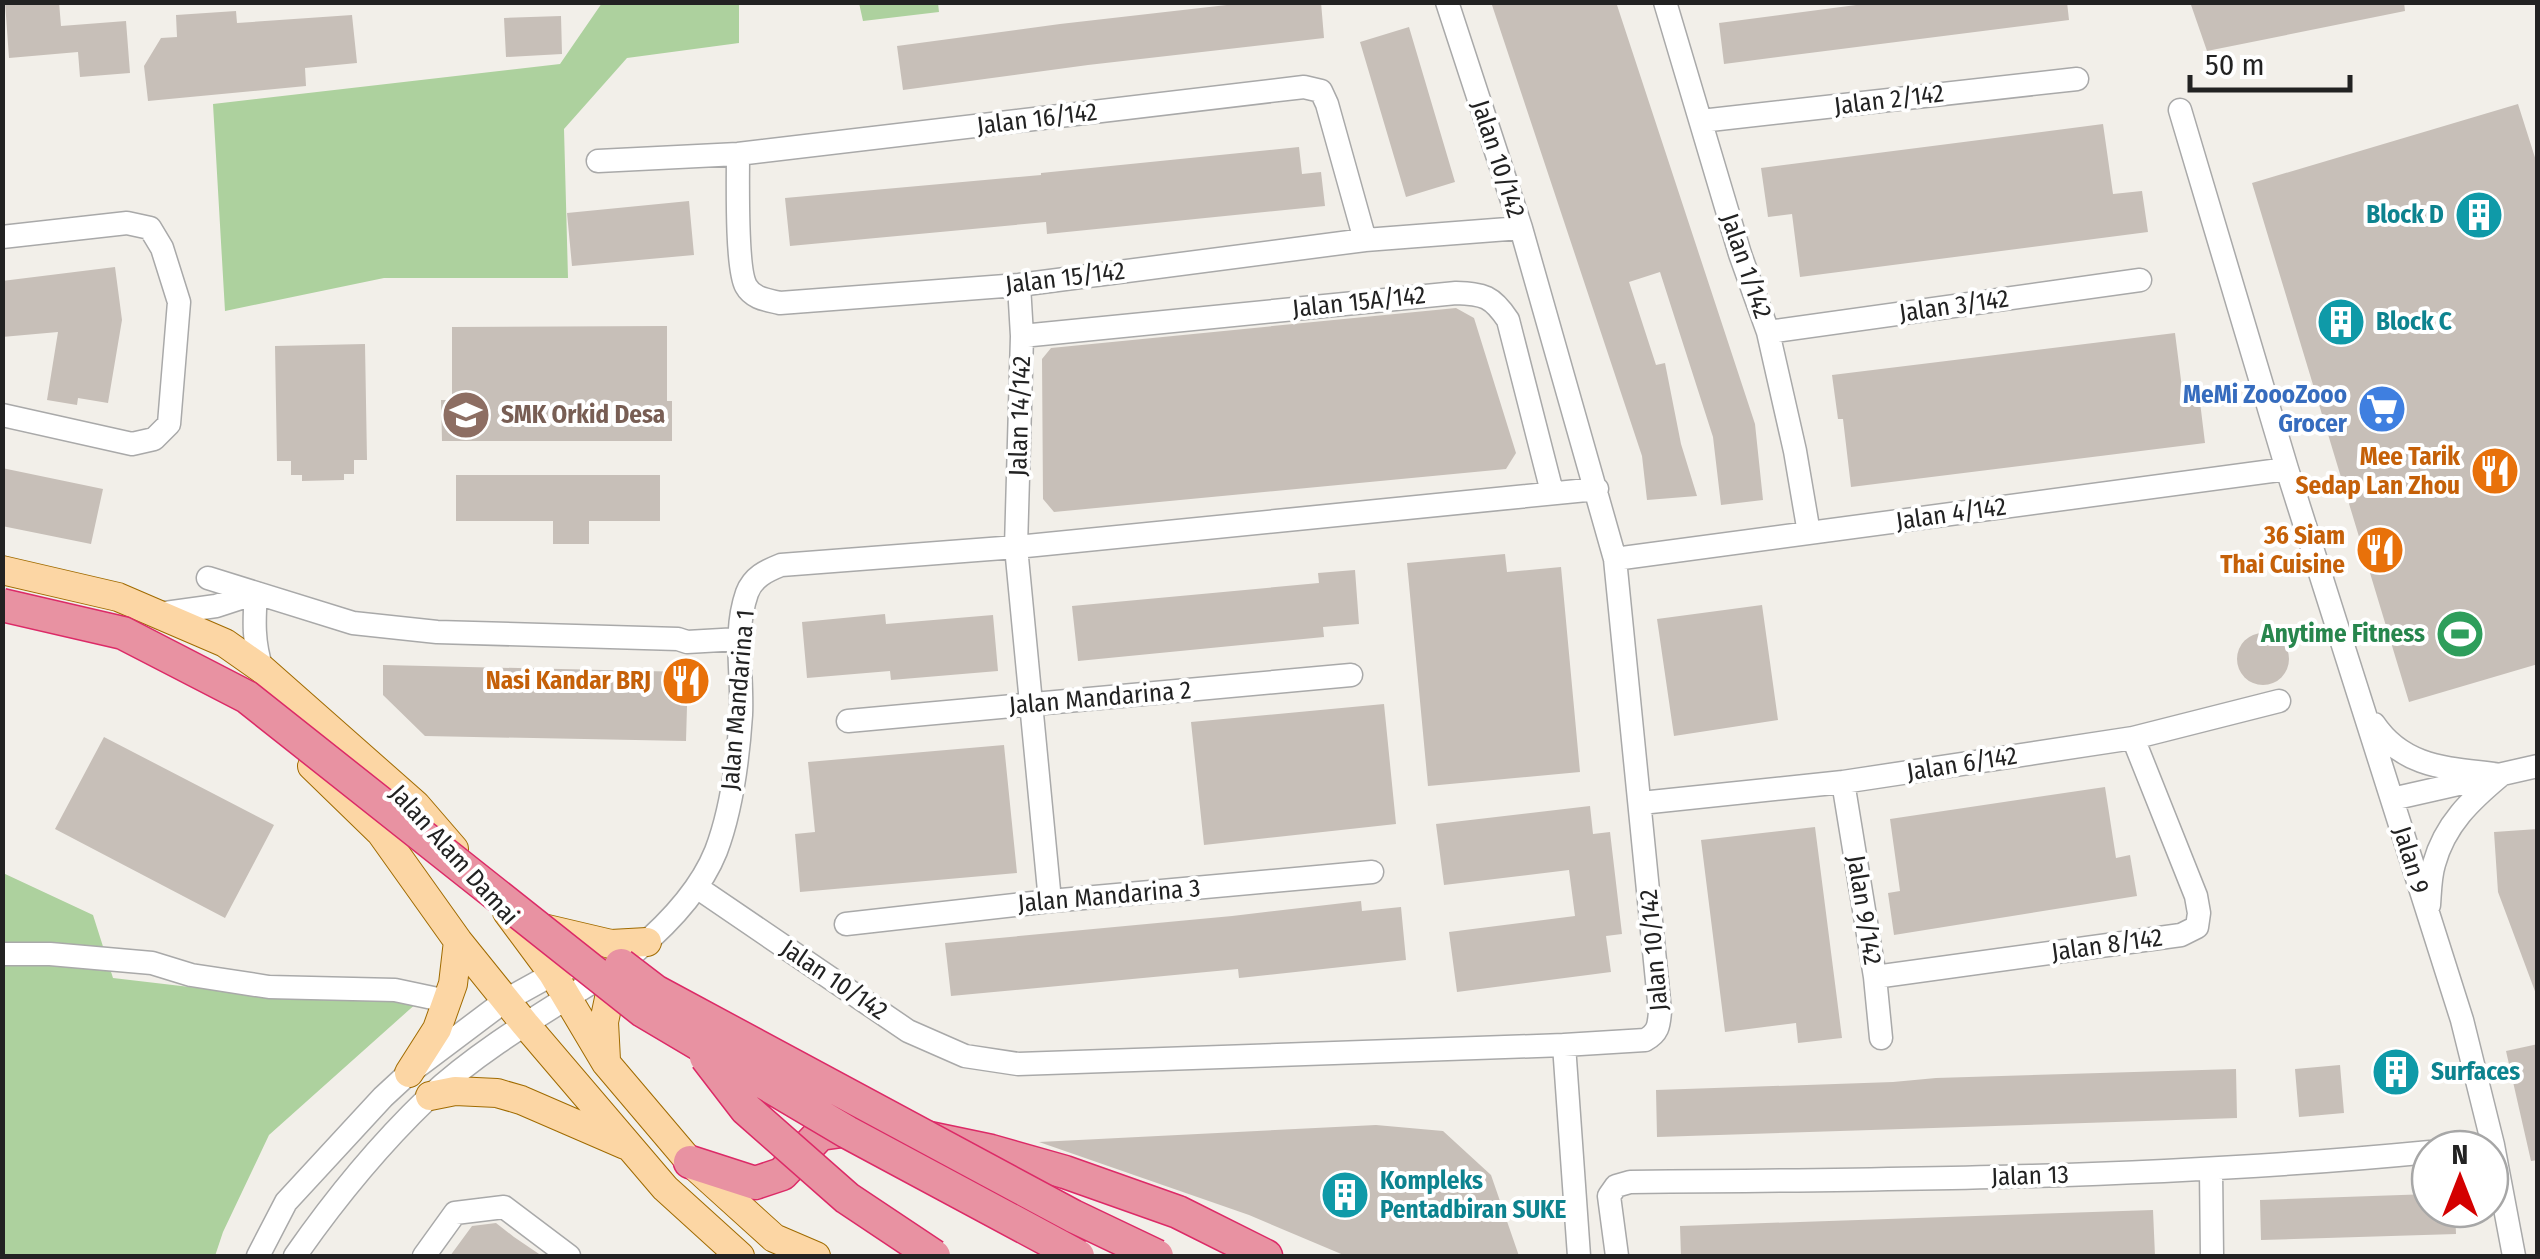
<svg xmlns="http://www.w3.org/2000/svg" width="2540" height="1259" font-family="'Fira Sans Condensed',sans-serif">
  <rect width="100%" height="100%" fill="#f2efe9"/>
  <!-- forest -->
  <path fill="#add19e" d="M602,3h137v40l-112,15 -63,71 4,149h-184l-159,33 -12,-207 347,-40z
    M859,3h79l1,9 -76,9z
    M3,873l90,42 20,63 153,18 153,5 -150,134 -46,97 -8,24h-212z"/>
  <!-- building -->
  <path fill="#c7bfb8" d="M5,2h54l2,24 65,-5 4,52 -50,4 -2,-25 -69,6z
    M1253,2h68l3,36 -236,27 -185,25 -6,-44 163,-22z
    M1491,2h125l139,422 8,76 -42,5 -8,-68 -53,-165 -31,10 27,83 9,-2 16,81 16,52 -50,4 -5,-44z
    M1879,2h188l2,18 -345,44 -5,-41z
    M2190,2h214l1,9 -198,40z
    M236,11l1,12 115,-8 5,48 -52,5 1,18 -158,15 -4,-35 17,-28 16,-1 -1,-22z
    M561,16l1,38 -56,3 -2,-39z
    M1409,27l46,155 -49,15 -46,-155z
    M2518,104l20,63v497l-129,38 -157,-519z
    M2103,124l10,70 29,-3 6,41 -348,45 -8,-63 -24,3 -7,-49z
    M1299,147l3,27 19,-2 4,34 -278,28 -1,-12 -256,24 -5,-48 256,-23v-2z
    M689,201l5,54 -122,11 -5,-53z
    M115,267l7,53 -14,83 -30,-5 -1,7 -30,-5 11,-68 -56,5v-56z
    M1456,308l18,10 42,135 -10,16 -452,43 -11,-13 -1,-140 9,-11z
    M667,326v75h5v40h-230l-1,-41h11v-73z
    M2175,333l9,71 16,-2 5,41 -354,44 -8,-68h-5l-6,-44z
    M365,344l2,116h-13v14h-10v6l-42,1v-6h-11v-14h-14l-2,-115z
    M2,468l101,21 -12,55 -89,-18z
    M456,475h204v46h-71v23h-36v-23h-97z
    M1505,554l2,18 54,-5 19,205 -152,14 -21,-223z
    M1355,570l4,54 -36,3 1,10 -246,24 -6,-55 247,-23 -1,-10z
    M1762,605l16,115 -104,16 -17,-117z
    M885,614l1,10 107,-9 5,56 -107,9 -1,-9 -83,7 -5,-56z
    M2237 659a26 26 0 1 1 52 0a26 26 0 1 1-52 0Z
    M383,665l305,7 -2,69 -261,-5 -42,-41z
    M1384,704l12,120 -192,21 -13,-123z
    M104,737l170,88 -49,93 -170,-89z
    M1004,745l13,128 -217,19 -5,-58 20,-2 -7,-70z
    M2105,787l11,71 14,-3 7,41 -243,39 -6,-42 12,-2 -10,-72z
    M1590,806l3,28 17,-2 12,102 -16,2 5,36 -154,20 -8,-60 126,-16 -6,-46 -125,15 -8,-61z
    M1815,827l27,211 -44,5 -2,-20 -71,9 -24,-192z
    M2538,829v164l-2,1 -38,-102 -4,-60z
    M1361,901l1,10 39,-4 5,53 -167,18 -1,-9 -287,27 -6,-53 287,-27z
    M2538,1044v116l-7,1 -25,-110z
    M2414,1056l5,25 -42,8 -4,-26z
    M2340,1065l4,48 -45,4 -4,-48z
    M2236,1069l1,49 -580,19 -1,-47 237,-8 43,-4z
    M1376,1125l67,6 48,44 28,81h-173l-97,-41 -210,-73z
    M2430,1194v15h25l1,25 -195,6 -1,-40z
    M2153,1210l2,46h-474l-1,-30z
    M496,1223l18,14 28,19h-92l22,-30z"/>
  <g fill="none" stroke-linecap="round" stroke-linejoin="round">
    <!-- minor casing -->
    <g stroke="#a9a9a9" stroke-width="25">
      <path id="minor" d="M1665,2l75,252 28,78 27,119 14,82
        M2180,110l107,359 175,551 31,125 21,111
        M1701,121l376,-42
        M738,154c0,26 -2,114 8,132 7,13 22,14 34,17l239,-18 346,-45 156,-12
        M598,161l140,-7 566,-67 17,4 6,13 38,136
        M2,237l125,-14 23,5 12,20 17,54 -10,122 -15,15 -22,5 -130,-29
        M1019,285l3,51 -6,211 34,354
        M1768,332l372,-52
        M1022,336l434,-43c28,1 36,3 52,27l44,172
        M1615,559l672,-90
        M208,578l145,45 84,9 241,7 9,3 52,-3
        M256,593c-2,27 -3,50 6,76
        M158,614l58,-8 40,-13
        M848,721l503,-46
        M2374,724c31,46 78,44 127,51
        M1843,782l32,195 6,61
        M2392,799l146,-33
        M1641,803l202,-21 290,-44 146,-37
        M698,888l210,143 57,25 53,8 546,-19 81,-5c13,-7 14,-14 15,-29l-45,-452 -94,-331 -74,-226
        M2429,905c1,-13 1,-28 5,-41 11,-40 37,-64 67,-89
        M846,924l204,-23 322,-29
        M636,951c32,-27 64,-60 80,-100 16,-42 22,-91 25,-136 2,-40 -8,-82 6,-122 6,-16 19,-22 34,-28l235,-18 581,-58
        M2,954h48l102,9 39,12 78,12 126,3 52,11
        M1875,977l306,-42 16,-8 2,-14 -3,-17 -63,-158
        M1564,1045l15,211
        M2457,1149l36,-4
        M2211,1170l1,86
        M258,1256l28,-54 97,-105 26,-24 97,-73 47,-26 16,-6
        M295,1256c39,-56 83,-110 133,-158 53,-50 121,-88 182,-127
        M424,1256l31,-43 49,-6 65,49
        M1617,1256l-8,-60 7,-10 14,-4c267,-2 534,-4 800,-30"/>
    </g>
    <!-- major casing -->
    <g stroke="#a06b00" stroke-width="30">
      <path id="major" d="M2,570l116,27 107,46 37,26 154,136 38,44
        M312,766l69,67 77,108 67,83 140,164 75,68
        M507,912l46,62 53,89 84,99 84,76 42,18
        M543,928l68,16 36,-2
        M606,1060l-2,-38 11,-52
        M409,1073l28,-44 16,-45 5,-43
        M430,1096l25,-5 42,2 24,7 104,45"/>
    </g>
    <!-- highway casing -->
    <g stroke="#dc2a67" stroke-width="35">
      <path id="highway" d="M690,1162l65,21 27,-9 38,-40 43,-6 42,5 86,18 74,21 113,40 88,44"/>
    </g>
    <!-- minor -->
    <use href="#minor" stroke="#fff" stroke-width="22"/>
    <!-- major -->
    <use href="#major" stroke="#fcd6a4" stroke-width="28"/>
    <!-- highway -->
    <use href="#highway" stroke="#e892a2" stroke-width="32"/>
    <!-- highway-bridge casing -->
    <g stroke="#dc2a67" stroke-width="35" stroke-linecap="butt">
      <path id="highway-bridge" d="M2,605l121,28 124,64 396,314 204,121 231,124
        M621,965l34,26 418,225 84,40
        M706,1057l40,52 101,89 87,58"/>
    </g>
    <!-- highway-bridge -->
    <use href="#highway-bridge" stroke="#e892a2" stroke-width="32"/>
  </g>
  <!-- icons -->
  <defs>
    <g id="building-disc" transform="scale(2.5)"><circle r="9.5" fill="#0f9aa8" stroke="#fff"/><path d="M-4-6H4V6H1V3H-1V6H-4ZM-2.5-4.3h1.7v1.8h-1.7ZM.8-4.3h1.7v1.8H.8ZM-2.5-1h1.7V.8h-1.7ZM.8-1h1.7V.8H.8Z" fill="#fff"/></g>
    <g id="supermarket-disc" transform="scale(2.5)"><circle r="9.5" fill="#3f7fe0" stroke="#fff"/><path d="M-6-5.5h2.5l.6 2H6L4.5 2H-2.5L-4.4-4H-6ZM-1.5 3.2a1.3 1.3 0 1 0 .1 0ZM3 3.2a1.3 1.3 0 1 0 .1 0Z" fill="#fff"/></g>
    <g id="school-disc" transform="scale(2.5)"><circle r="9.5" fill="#8d6e63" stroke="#fff"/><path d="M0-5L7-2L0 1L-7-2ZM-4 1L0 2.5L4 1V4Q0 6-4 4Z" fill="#fff"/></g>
    <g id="restaurant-disc" transform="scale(2.5)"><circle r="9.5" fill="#e8710a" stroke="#fff"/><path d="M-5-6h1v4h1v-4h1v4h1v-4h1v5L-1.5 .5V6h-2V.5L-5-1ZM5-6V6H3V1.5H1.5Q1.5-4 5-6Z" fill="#fff"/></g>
    <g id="stadium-disc" transform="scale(2.5)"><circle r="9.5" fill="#2e9e5b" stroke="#fff"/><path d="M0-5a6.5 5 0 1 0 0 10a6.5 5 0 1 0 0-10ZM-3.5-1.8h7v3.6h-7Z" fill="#fff"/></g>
  </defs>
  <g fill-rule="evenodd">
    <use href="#building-disc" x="2479" y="215"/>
    <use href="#building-disc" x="2341" y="322"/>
    <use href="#supermarket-disc" x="2382" y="409"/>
    <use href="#school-disc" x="466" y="415"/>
    <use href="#restaurant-disc" x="2495" y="471"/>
    <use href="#restaurant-disc" x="2380" y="550"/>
    <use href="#stadium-disc" x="2460" y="634"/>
    <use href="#restaurant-disc" x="686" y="681"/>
    <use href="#building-disc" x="2396" y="1072"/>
    <use href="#building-disc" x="1345" y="1195"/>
  </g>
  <g text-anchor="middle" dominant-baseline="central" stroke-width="8" stroke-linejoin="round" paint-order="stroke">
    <!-- street labels -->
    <g font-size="25" fill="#222" stroke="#fff">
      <text transform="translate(1889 100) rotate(-7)">Jalan 2/142</text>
      <text transform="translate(1037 119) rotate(-7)">Jalan 16/142</text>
      <text transform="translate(1498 159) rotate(72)">Jalan 10/142</text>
      <text transform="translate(1746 266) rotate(71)">Jalan 1/142</text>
      <text transform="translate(1065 278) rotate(-7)">Jalan 15/142</text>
      <text transform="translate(1359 302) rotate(-6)">Jalan 15A/142</text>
      <text transform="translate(1954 306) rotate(-8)">Jalan 3/142</text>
      <text transform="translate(1020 416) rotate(-88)">Jalan 14/142</text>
      <text transform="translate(1951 514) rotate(-8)">Jalan 4/142</text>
      <text transform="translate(1100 698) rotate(-5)">Jalan Mandarina 2</text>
      <text transform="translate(738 700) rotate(-85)">Jalan Mandarina 1</text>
      <text transform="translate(1962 764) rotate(-9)">Jalan 6/142</text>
      <text transform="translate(454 855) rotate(48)">Jalan Alam Damai</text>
      <text transform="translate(2411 860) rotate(73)">Jalan 9</text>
      <text transform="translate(1109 896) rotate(-5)">Jalan Mandarina 3</text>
      <text transform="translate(1864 910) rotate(81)">Jalan 9/142</text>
      <text transform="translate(2107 945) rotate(-8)">Jalan 8/142</text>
      <text transform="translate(1654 950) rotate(-95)">Jalan 10/142</text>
      <text transform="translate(834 980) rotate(34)">Jalan 10/142</text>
      <text transform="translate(2030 1176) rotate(-2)">Jalan 13</text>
    </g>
    <!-- culture labels -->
    <g font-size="25" font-weight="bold" fill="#0d838f" stroke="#fff" text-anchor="start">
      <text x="2444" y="215" text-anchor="end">Block D</text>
      <text x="2376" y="322">Block C</text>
      <text x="2431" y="1072">Surfaces</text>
      <text x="1380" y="1181">Kompleks<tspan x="1380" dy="29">Pentadbiran SUKE</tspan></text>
    </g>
    <!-- shop labels -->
    <g font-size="25" font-weight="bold" fill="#366cbe" stroke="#fff" text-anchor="end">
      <text x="2347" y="395">MeMi ZoooZooo<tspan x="2347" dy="29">Grocer</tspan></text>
    </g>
    <!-- education labels -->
    <g font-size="25" font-weight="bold" fill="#785e54" stroke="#fff" text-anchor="start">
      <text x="501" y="415">SMK Orkid Desa</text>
    </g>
    <!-- food labels -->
    <g font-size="25" font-weight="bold" fill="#c56008" stroke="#fff" text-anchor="end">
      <text x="2460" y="457">Mee Tarik<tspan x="2460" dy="29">Sedap Lan Zhou</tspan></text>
      <text x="2345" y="536">36 Siam<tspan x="2345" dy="29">Thai Cuisine</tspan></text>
      <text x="651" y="681">Nasi Kandar BRJ</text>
    </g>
    <!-- leisure labels -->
    <g font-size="25" font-weight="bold" fill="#27864d" stroke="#fff" text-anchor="end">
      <text x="2425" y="634">Anytime Fitness</text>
    </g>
  </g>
  <!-- border -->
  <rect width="2540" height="1259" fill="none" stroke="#222222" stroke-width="10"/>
  <!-- north arrow -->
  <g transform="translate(2460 1179)"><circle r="48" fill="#ffffff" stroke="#a7a7a7" stroke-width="2.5"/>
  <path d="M0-8L18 38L0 25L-18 38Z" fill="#d40000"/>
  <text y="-15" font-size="28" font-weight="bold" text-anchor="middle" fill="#222222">N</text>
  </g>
  <!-- scale -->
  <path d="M2190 75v15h160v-15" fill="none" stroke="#222222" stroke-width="5"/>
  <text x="2205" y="75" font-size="30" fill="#222222" stroke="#ffffff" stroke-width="8" paint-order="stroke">50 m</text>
</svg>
